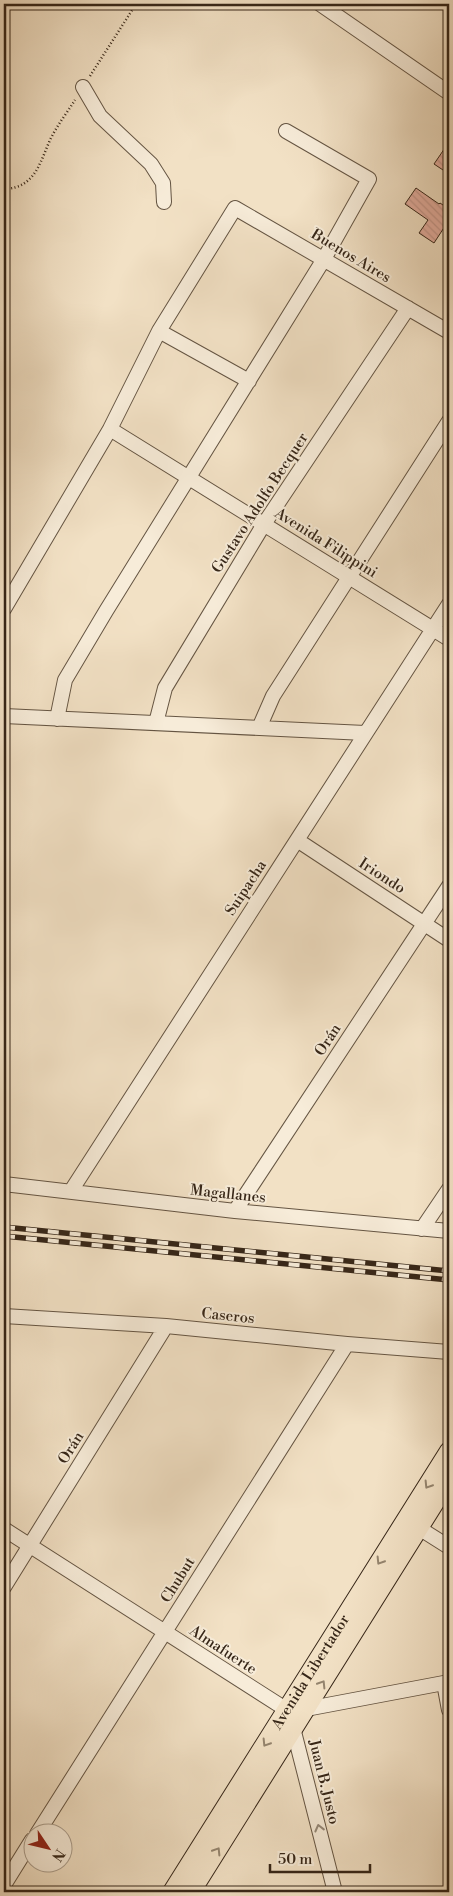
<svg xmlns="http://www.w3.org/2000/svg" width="453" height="1896" font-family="'Libre Bodoni',serif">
  <defs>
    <pattern id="building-back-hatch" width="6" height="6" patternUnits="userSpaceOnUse" patternTransform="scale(1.25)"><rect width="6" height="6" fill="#e5afa1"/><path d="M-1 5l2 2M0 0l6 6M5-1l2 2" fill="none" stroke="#c5968a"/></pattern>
  </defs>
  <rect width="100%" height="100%" fill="#f2e1c5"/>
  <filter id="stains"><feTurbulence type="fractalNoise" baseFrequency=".004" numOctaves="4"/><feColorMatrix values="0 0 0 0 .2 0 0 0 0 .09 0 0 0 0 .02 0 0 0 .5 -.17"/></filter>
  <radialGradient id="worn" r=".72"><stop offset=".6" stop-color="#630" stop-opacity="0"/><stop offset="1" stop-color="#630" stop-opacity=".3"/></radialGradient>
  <!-- building -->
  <path fill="url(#building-back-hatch)" stroke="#362618" d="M449,142v32l-15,-10z
    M416,188l23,16 1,-1 9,6v11l-15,23 -15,-10 9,-13 -23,-16z"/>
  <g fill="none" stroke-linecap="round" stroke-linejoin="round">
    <!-- minor casing -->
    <g stroke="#655543" stroke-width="16">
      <path id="minor" d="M320,4l129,89
        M83,87l17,29 51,48 12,19 1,19
        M159,331l90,50
        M110,429l339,210
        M4,609l106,-180 49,-98 76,-123 214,124
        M4,716l361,17
        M57,719l8,-39 41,-69 218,-352 45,-80 -83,-48
        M156,723l9,-35 99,-164 144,-216
        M259,728l14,-32 176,-275
        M297,840l152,100
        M4,1184l231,27 214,20
        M71,1191l378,-587
        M235,1211l214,-325
        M422,1229l27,-40
        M4,1316l162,10 181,18 102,8
        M411,1523l38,24
        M4,1529l283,181 19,-1 143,-27
        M4,1587l162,-261
        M444,1683l5,27
        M292,1724l43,168
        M37,1834l310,-490
        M4,1885l28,-45"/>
    </g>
    <!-- major casing -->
    <g stroke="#362618" stroke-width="20">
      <g id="major">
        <path id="s1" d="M172,1892l277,-441"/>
        <path d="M191,1892l258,-412"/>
      </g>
    </g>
    <!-- path -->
    <path stroke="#362618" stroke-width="2.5" stroke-dasharray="1 2.5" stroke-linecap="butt" d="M90,76l46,-72
      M4,189c33,-1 36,-29 48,-53 7,-13 16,-25 23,-36"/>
    <!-- minor -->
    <use href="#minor" stroke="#f7ecd9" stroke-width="14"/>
    <!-- major -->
    <use href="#major" stroke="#f2e1c5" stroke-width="18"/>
    <!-- rail casing -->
    <g stroke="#362618" stroke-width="5.5">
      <path id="rail" d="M4,1227l445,44
        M4,1236l445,44"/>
    </g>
    <!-- rail -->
    <use href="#rail" stroke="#f7ecd9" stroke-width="4" stroke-dasharray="11" stroke-linecap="butt"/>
  </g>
  <!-- one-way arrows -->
  <defs><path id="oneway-chevron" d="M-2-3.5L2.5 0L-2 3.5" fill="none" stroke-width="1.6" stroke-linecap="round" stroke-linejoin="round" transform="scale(1.25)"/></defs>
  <g stroke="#94846e">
    <use href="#oneway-chevron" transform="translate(428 1485) rotate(122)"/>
    <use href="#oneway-chevron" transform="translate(380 1561) rotate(122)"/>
    <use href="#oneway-chevron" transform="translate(322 1684) rotate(-58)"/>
    <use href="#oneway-chevron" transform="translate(266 1743) rotate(122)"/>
    <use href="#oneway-chevron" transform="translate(217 1851) rotate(-58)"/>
  </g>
  <use stroke="#968978" href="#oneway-chevron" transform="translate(319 1828) rotate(-104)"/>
  <g text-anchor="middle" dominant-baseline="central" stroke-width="4" stroke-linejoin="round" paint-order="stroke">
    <!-- street labels -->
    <g font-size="15" fill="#362618" stroke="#f7ecd9">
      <text transform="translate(351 256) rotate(31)">Buenos Aires</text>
      <text transform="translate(260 503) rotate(-57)">Gustavo Adolfo Becquer</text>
      <text transform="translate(326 543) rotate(32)">Avenida Filippini</text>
      <text transform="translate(382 876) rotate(33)">Iriondo</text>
      <text transform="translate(246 888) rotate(-57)">Suipacha</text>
      <text transform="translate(328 1040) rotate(-57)">Orán</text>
      <text transform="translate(228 1194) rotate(6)">Magallanes</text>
      <text transform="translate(228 1316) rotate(6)">Caseros</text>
      <text transform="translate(71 1448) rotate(-58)">Orán</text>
      <text transform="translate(178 1580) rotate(-58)">Chubut</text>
      <text transform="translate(223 1650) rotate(33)">Almafuerte</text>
      <text stroke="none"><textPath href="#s1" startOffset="260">Avenida Libertador</textPath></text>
      <text transform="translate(324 1782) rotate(76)">Juan B. Justo</text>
    </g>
  </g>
  <!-- margin -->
  <rect width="453" height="1896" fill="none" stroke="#f2e1c5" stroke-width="20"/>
  <rect x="5" y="5" width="443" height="1886" fill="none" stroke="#362618" stroke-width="2.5"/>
  <rect x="10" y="10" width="433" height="1876" fill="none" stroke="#362618"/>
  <!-- north arrow -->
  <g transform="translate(48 1848) rotate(125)"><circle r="24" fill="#f7ecd9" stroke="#aa9d8c"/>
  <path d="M0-4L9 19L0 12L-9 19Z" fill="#8f2418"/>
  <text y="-8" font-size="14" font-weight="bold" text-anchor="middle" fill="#362618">N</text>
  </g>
  <!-- scale -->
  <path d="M270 1864v8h100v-8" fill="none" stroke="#362618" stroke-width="2.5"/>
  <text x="278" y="1864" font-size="15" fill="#362618" stroke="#f7ecd9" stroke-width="4" paint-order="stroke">50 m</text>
  <rect width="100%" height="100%" filter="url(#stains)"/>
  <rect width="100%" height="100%" fill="url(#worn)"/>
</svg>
